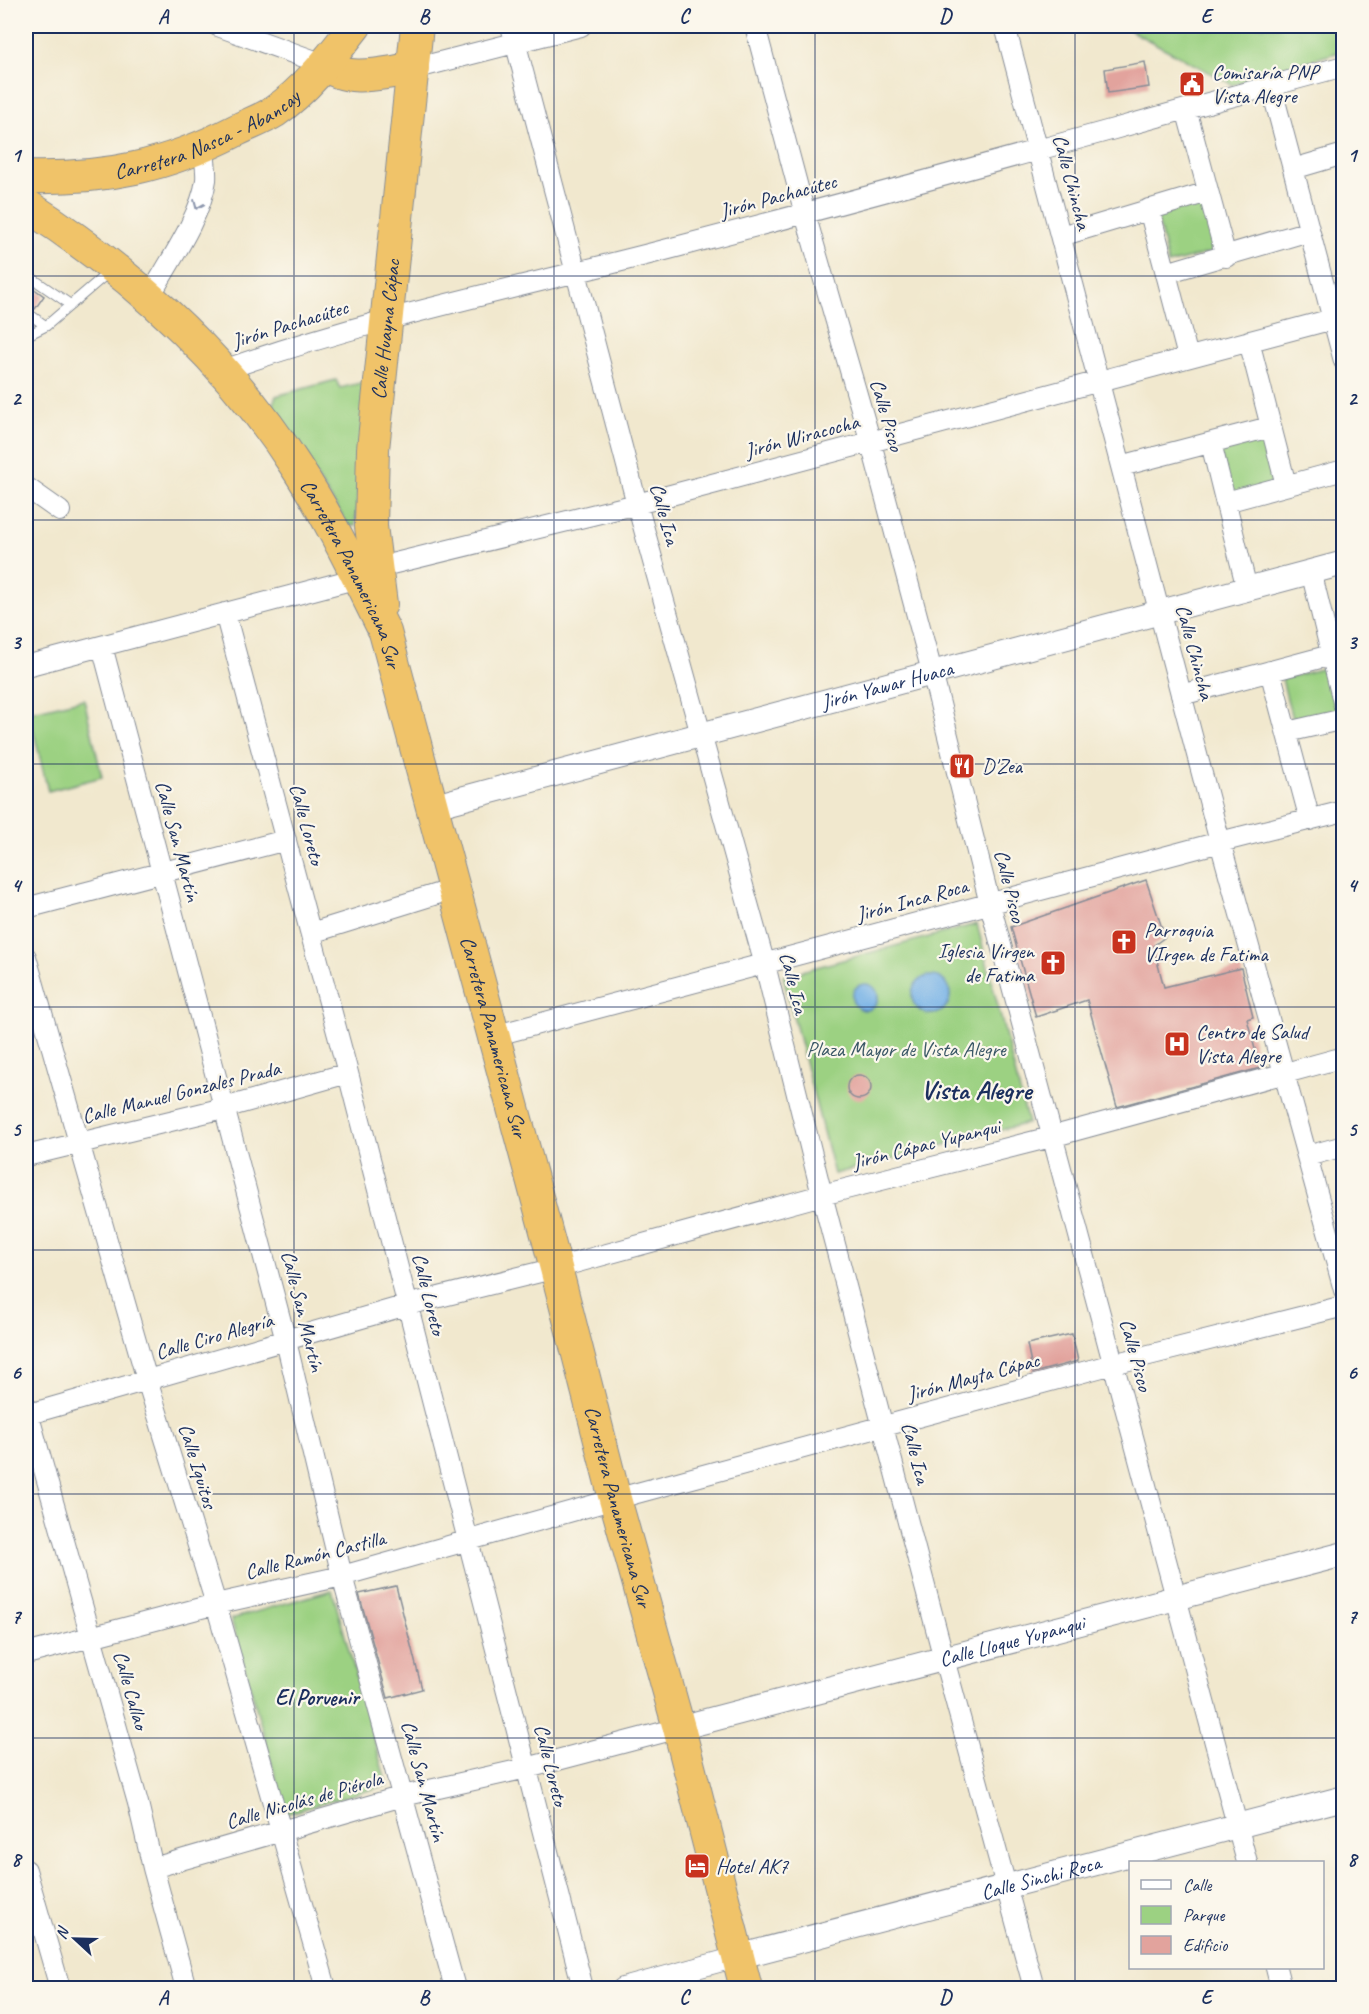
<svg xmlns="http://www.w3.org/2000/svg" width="1369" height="2014" font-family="Caveat,sans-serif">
  <rect width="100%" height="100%" fill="#fbf7ec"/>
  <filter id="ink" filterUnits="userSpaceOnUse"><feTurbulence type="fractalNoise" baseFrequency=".0167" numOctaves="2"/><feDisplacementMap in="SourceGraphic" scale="12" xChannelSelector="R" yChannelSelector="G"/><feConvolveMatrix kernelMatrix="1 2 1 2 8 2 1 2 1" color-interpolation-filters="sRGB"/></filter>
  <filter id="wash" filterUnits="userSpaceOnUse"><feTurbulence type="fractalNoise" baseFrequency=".008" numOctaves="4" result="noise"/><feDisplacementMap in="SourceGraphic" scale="24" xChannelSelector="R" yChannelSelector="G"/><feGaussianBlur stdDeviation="1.35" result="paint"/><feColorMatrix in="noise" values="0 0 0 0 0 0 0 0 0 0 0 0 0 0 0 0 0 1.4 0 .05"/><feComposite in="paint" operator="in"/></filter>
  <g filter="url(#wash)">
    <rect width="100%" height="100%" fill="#f1e8ce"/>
    <!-- green -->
    <path fill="#9cd182" stroke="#5c8070" stroke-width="1.5" d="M1122,26h221v25l-71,20 -39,14z
      M1203,202l14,49 -49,13 -11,-49z
      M336,380l4,8 29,-7 -14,145h-6l-78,-118 5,-12z
      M1266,434l11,49 -46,13 -13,-50z
      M1325,668l12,44 -44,11 -11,-44z
      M84,699l18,78 -54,14 -19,-79z
      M977,924l51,199 -194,51 -51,-198z
      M332,1590l55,195 -101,29 -55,-195z"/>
    <!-- water -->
    <path fill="#74b1e6" stroke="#4870a2" stroke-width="1.5" d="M912 995a19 19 0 1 1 38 0a19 19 0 1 1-38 0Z
      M852 997a13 13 0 1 1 26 0a13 13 0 1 1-26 0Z"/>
    <g id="blocks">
      <!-- building -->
      <path fill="#e2a39d" d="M1145,62l4,25 -41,6 -3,-24z
        M26,283l18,13 -9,13 -9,-6z
        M1146,880l19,57 -12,9 11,41 77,-19 12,49 -6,2 13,49 -143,39 -30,-107 -51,17 -25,-90z
        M847 1087a12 12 0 1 1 24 0a12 12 0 1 1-24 0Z
        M1072,1334l6,27 -45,12 -6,-29z
        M396,1586l26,103 -34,9 -29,-104z"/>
    </g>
  </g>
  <g filter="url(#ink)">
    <use href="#blocks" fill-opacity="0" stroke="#868c96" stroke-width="1.5"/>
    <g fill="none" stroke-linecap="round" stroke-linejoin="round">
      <!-- service casing -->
      <g stroke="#868c96" stroke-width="11">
        <path id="service" d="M26,274l45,31
          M26,312l20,14
          M26,336l20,-10 64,-55"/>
      </g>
      <!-- minor casing -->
      <g stroke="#868c96" stroke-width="22">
        <path id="minor" d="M218,26l108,39
          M511,26l126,478 128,461 57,230 122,464 90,329
          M755,26l50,188 66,229 61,229 58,232 257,958
          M1005,26l215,816 124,448
          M413,69l168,-43
          M1271,86l73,275
          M1186,109l40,148
          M1293,169l51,-15
          M1149,209l39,148
          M1061,236l147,-44
          M1166,273l143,-42
          M149,298c18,-33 52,-81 57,-118 1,-10 -2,-22 -2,-32
          M1249,341l37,144
          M224,370c148,-53 304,-84 456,-124 222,-57 442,-120 664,-180
          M1211,443l36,146
          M1121,466l149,-39
          M26,487l34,24
          M1226,502l118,-32
          M375,568l262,-64 707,-188
          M1311,571l33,135
          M225,613l123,460 235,915
          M102,646l184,695 56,235 113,412
          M26,666l332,-88
          M1270,671l40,149
          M1181,695l150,-40
          M1287,732l57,-13
          M26,908l260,-68
          M311,933l142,-44
          M26,957l121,423 69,224 110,384
          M493,1036l727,-194 124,-31
          M26,1156l198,-48 124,-35
          M1307,1156l37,-10
          M26,1406l112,397 15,65 33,120
          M26,1415l381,-110 149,-37 266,-73 229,-58 293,-80
          M26,1654l190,-50 126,-28 273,-77 498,-135 231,-58
          M153,1868l250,-72 124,-28 152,-40
          M26,1870l34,118
          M1276,1968l5,20
          M623,1988l114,-31"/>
      </g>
      <!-- tertiary casing -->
      <g stroke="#868c96" stroke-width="26">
        <g id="tertiary">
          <path id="s1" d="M431,807l913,-244"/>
          <path id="s2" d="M679,1728l665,-174"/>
          <path id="s3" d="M737,1957l607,-159"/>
        </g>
      </g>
      <!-- trunk casing -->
      <g stroke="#868c96" stroke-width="34">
        <g id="trunk">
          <path d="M326,65c22,19 59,7 87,4"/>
          <path id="s4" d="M26,177c79,2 140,-10 211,-47 12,-6 26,-11 37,-18 33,-23 57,-55 81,-86"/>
          <path id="s5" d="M26,205c107,69 202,155 271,263 34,52 60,108 88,164l171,636 59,231 64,229 67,260"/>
          <path id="s6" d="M381,604l-10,-78 2,-77 44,-423"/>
        </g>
      </g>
      <!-- service -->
      <use href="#service" stroke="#fff" stroke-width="9"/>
      <!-- minor -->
      <use href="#minor" stroke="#fff" stroke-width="20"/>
      <!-- tertiary -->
      <use href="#tertiary" stroke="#fff" stroke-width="24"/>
      <!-- trunk -->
      <use href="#trunk" stroke="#f0c369" stroke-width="32"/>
    </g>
    <!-- one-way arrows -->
    <defs><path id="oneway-chevron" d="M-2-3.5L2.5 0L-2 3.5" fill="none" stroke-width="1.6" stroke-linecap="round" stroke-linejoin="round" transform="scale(1.5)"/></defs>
    <use stroke="#8d97ae" href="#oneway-chevron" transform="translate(198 205) rotate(113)"/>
  </g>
  <!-- grid -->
  <path fill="none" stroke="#1b2f5e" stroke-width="1.5" stroke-opacity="0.55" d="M294,26v1962M554,26v1962M815,26v1962M1075,26v1962M26,276h1318M26,520h1318M26,764h1318M26,1007h1318M26,1250h1318M26,1494h1318M26,1738h1318"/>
  <!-- icons -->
  <defs>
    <g id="civic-square" transform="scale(1.35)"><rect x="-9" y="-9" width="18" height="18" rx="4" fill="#c8321e" stroke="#fbf7ec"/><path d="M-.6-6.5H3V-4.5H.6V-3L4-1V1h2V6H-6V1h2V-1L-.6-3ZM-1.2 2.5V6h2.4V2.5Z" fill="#fff"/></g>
    <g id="restaurant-square" transform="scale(1.35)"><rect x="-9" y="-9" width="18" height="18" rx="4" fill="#c8321e" stroke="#fbf7ec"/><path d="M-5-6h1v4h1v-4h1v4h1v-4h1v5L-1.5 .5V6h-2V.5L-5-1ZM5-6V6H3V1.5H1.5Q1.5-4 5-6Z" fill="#fff"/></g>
    <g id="church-square" transform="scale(1.35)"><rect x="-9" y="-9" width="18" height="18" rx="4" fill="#c8321e" stroke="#fbf7ec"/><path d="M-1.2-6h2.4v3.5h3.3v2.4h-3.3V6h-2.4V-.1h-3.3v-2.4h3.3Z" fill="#fff"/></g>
    <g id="hospital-square" transform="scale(1.35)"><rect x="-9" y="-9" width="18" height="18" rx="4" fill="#c8321e" stroke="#fbf7ec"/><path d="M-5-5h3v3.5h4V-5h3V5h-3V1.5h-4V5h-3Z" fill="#fff"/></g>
    <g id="hotel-square" transform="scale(1.35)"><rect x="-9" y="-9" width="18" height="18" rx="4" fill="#c8321e" stroke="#fbf7ec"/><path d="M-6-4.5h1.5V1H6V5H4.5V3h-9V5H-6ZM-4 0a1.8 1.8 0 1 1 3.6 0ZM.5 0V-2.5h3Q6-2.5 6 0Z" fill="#fff"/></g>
  </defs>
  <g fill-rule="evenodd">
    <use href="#civic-square" x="1192" y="84"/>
    <use href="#restaurant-square" x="962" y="766"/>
    <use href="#church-square" x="1124" y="942"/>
    <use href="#church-square" x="1053" y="963"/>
    <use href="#hospital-square" x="1177" y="1044"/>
    <use href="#hotel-square" x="697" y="1866"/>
  </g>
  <g text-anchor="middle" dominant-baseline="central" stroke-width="4.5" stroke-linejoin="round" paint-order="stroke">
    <!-- poi labels -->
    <g font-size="21" fill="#1b2f5e" stroke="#fbf7ec" text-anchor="start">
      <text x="1212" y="72">Comisaría PNP<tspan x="1212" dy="24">Vista Alegre</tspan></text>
      <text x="982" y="766">D'Zea</text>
      <text x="1144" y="930">Parroquia<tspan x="1144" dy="24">VIrgen de Fatima</tspan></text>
      <text x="1034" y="951" text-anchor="end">Iglesia Virgen<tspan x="1034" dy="24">de Fatima</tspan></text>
      <text x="1196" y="1032">Centro de Salud<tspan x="1196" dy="24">Vista Alegre</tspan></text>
      <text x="716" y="1866">Hotel AK7</text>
    </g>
    <!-- street labels -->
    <g font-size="21" fill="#1b2f5e" stroke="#fbf7ec">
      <text stroke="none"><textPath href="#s4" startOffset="189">Carretera Nasca - Abancay</textPath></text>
      <text transform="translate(1072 182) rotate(75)">Calle Chincha</text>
      <text transform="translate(778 196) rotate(-15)">Jirón Pachacútec</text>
      <text transform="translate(290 324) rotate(-17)">Jirón Pachacútec</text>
      <text stroke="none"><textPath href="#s6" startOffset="276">Calle Huayna Cápac</textPath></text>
      <text transform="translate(887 415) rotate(74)">Calle Pisco</text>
      <text transform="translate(802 436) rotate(-15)">Jirón Wiracocha</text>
      <text transform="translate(665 514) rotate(75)">Calle Ica</text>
      <text stroke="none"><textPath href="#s5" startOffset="500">Carretera Panamericana Sur</textPath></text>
      <text transform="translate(1195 652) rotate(75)">Calle Chincha</text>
      <text stroke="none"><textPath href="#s1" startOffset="472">Jirón Yawar Huaca</textPath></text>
      <text transform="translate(307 824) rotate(75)">Calle Loreto</text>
      <text transform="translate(178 841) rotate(75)">Calle San Martín</text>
      <text transform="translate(1010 886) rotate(76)">Calle Pisco</text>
      <text transform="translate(912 900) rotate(-15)">Jirón Inca Roca</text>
      <text transform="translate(794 983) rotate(76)">Calle Ica</text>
      <text stroke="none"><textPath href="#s5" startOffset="986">Carretera Panamericana Sur</textPath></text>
      <text transform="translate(181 1092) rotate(-14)">Calle Manuel Gonzales Prada</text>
      <text transform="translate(926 1144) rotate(-14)">Jirón Cápac Yupanqui</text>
      <text transform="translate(429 1294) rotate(76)">Calle Loreto</text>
      <text transform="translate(303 1311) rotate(76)">Calle San Martín</text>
      <text transform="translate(214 1336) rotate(-16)">Calle Ciro Alegría</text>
      <text transform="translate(1136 1355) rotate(75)">Calle Pisco</text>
      <text transform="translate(973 1377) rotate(-15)">Jirón Mayta Cápac</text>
      <text transform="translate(916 1453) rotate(76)">Calle Ica</text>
      <text transform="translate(198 1466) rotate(73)">Calle Iquitos</text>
      <text stroke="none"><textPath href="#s5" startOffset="1472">Carretera Panamericana Sur</textPath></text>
      <text transform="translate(315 1555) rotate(-14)">Calle Ramón Castilla</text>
      <text stroke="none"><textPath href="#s2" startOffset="344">Calle Lloque Yupanqui</textPath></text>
      <text transform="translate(131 1690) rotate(74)">Calle Callao</text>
      <text transform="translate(551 1765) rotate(76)">Calle Loreto</text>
      <text transform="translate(424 1781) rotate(75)">Calle San Martín</text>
      <text transform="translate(304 1800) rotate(-16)">Calle Nicolás de Piérola</text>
      <text stroke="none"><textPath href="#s3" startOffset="314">Calle Sinchi Roca</textPath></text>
    </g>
    <!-- park labels -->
    <g font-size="21" fill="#3b5867" stroke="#fbf7ec">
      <text x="906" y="1049">Plaza Mayor de Vista Alegre</text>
    </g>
    <!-- neighbourhood labels -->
    <g font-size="22" font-weight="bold" fill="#1b2f5e" stroke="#fbf7ec">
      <text x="317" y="1698">El Porvenir</text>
    </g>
    <!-- district labels -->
    <g font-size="27" font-weight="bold" fill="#1b2f5e" stroke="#fbf7ec">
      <text x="976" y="1090">Vista Alegre</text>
    </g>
  </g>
  <!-- margin -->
  <rect width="1369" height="2014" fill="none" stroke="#fbf7ec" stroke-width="66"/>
  <!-- legend -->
  <rect x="1129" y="1861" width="195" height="108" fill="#fbf7ec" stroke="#a1a7b3" stroke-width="1.5"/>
  <rect x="1141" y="1880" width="30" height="9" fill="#ffffff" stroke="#a1a7b3" stroke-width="1.5"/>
  <text x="1183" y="1891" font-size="18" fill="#1b2f5e">Calle</text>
  <rect x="1141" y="1906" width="30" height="18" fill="#9cd182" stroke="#a1a7b3" stroke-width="1.5"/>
  <text x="1183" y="1921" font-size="18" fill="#1b2f5e">Parque</text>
  <rect x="1141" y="1936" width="30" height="18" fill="#e2a39d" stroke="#a1a7b3" stroke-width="1.5"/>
  <text x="1183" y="1951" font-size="18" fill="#1b2f5e">Edificio</text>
  <!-- north arrow -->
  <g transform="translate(75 1939) rotate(292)" stroke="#fbf7ec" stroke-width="4.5" paint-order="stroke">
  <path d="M0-4.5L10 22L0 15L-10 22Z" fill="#1b2f5e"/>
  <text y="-9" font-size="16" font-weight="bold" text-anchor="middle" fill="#1b2f5e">N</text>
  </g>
  <rect x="33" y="33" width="1303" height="1948" fill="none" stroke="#1b2f5e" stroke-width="2"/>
  <g font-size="20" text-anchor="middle" font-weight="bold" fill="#1b2f5e">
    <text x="163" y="23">A</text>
    <text x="424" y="23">B</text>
    <text x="684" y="23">C</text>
    <text x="945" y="23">D</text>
    <text x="1206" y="23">E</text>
    <text x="16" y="162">1</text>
    <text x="1352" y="162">1</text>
    <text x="16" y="405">2</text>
    <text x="1352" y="405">2</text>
    <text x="16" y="649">3</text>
    <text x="1352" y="649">3</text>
    <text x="16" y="892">4</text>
    <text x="1352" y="892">4</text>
    <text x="16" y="1136">5</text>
    <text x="1352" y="1136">5</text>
    <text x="16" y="1379">6</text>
    <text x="1352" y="1379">6</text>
    <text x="16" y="1623">7</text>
    <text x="1352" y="1623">7</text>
    <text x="16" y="1866">8</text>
    <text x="1352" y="1866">8</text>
    <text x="163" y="2004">A</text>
    <text x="424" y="2004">B</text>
    <text x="684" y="2004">C</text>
    <text x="945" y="2004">D</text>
    <text x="1206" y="2004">E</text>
  </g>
</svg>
